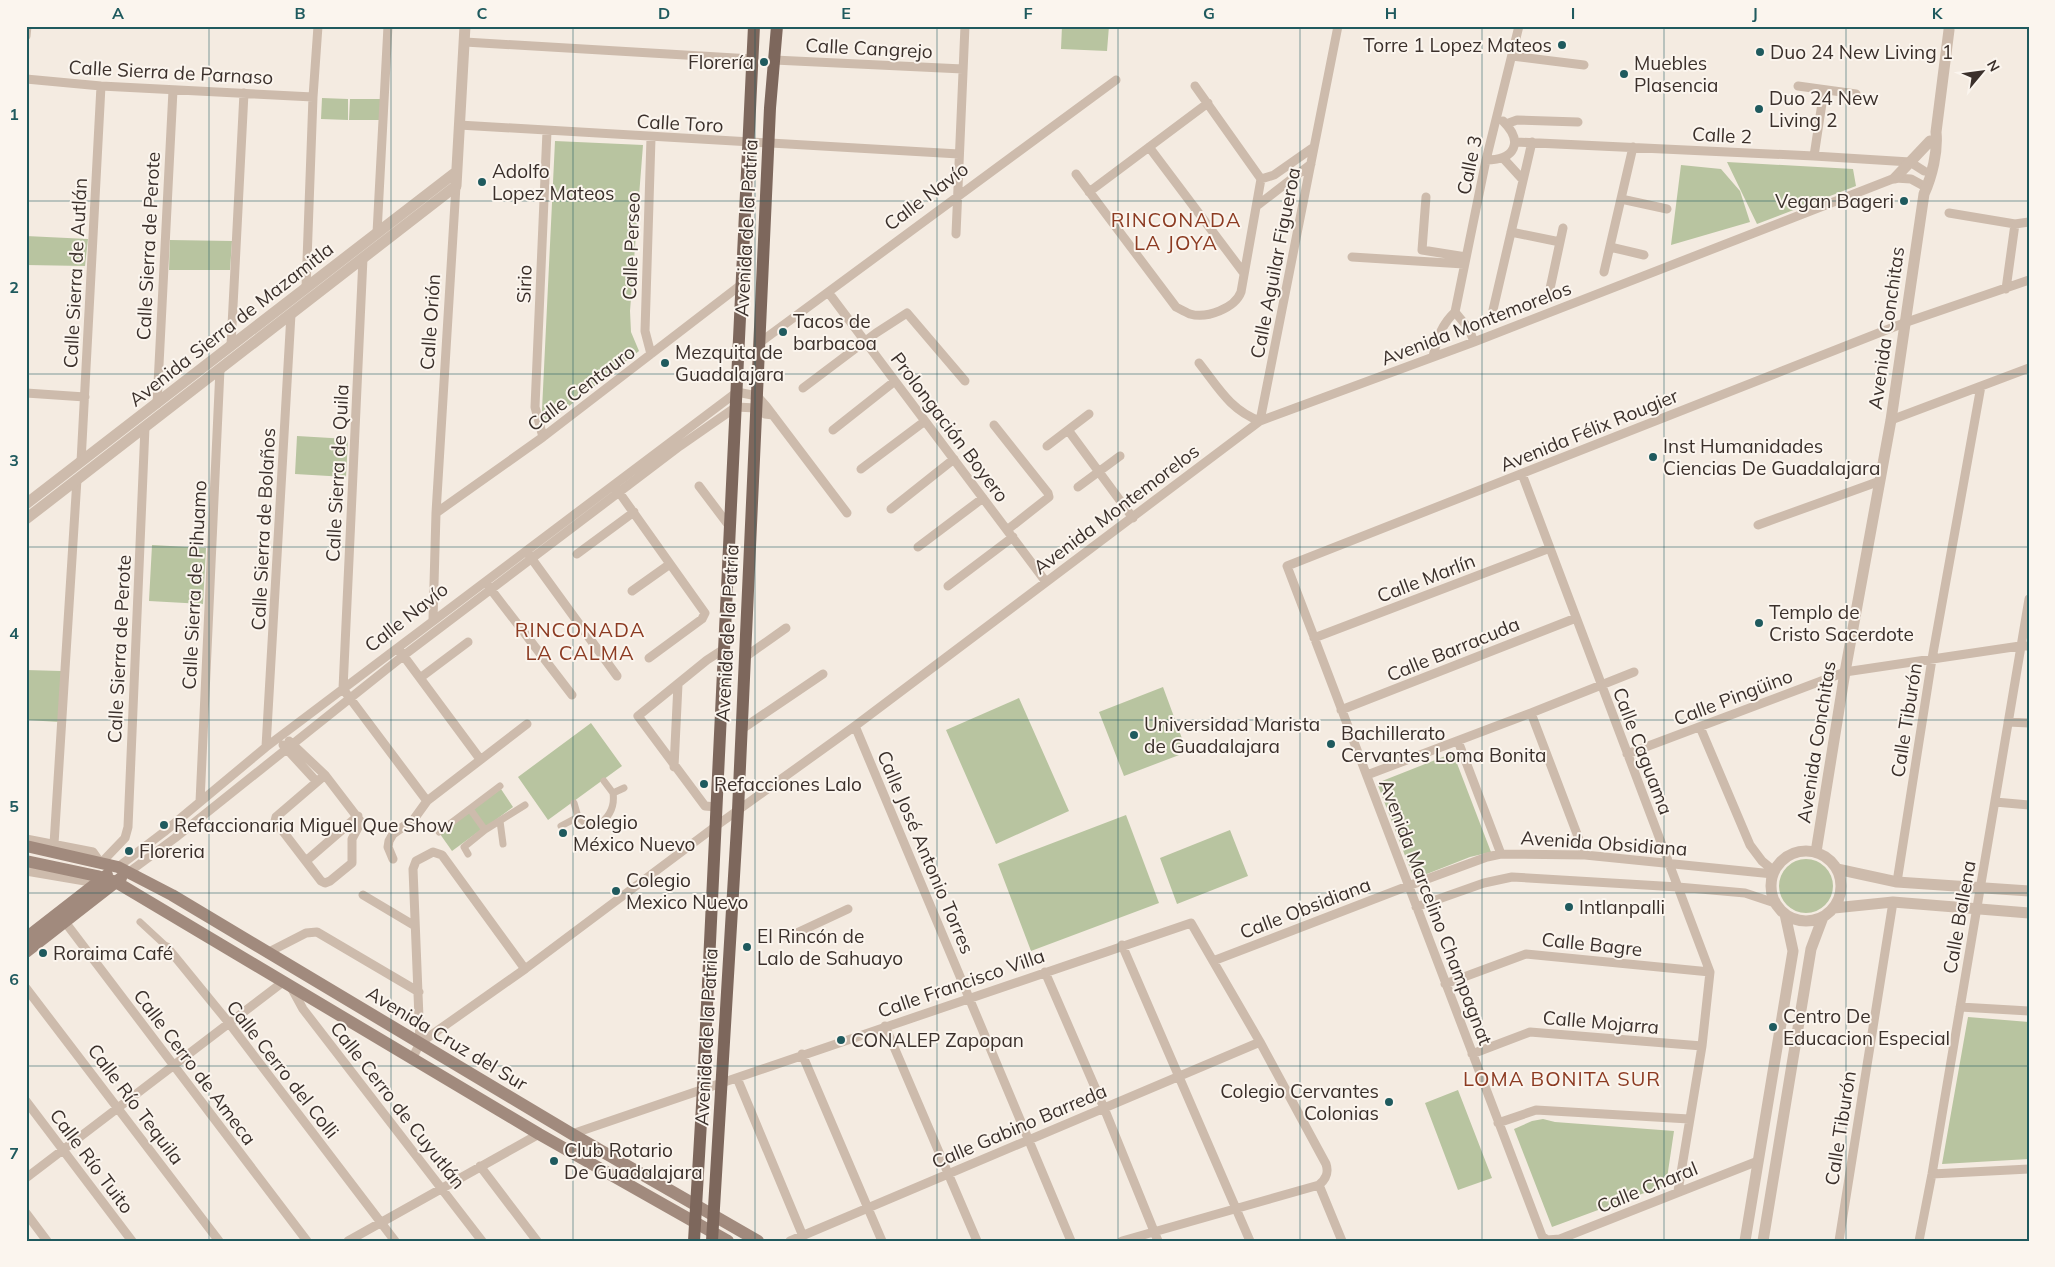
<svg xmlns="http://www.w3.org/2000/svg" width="2055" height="1267" font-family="Mulish,sans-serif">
  <rect width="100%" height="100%" fill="#f4ebe1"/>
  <!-- green -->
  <path fill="#b8c4a0" d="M1062,26h47l-2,25 -46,-2z
    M322,98l26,1v21l-27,-1z
    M350,99h32l-1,21h-32z
    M555,141l88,4 -13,166 1,21 8,19 -89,70 -5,1 -3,-3v-9z
    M1727,162l126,7 3,17 -99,38z
    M1681,165l40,4 19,22 10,31 -79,23z
    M26,236l62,3 -3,27 -59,-1z
    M170,240l62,1 -2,29h-61z
    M297,436l51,3 -2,38 -51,-3z
    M152,545l54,3 -3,56 -54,-3z
    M26,670l35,1 -1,51 -34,-2z
    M1163,687l24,65 -63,24 -25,-64z
    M1019,698l50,113 -73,33 -50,-114z
    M591,723l31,43 -74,54 -30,-43z
    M1453,753l38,99 -21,5 -56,22 -37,-96z
    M501,789l12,18 -27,20 -13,-18z
    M470,812l12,17 -30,22 -12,-17z
    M1126,815l33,88 -128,48 -33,-87z
    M1230,830l18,46 -71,28 -17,-46z
    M1779 886a27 27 0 1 1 54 0a27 27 0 1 1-54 0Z
    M1968,1017l61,5v137l-87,5z
    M1458,1090l34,88 -34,12 -33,-87z
    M1543,1119l12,3 119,9 -8,54 -114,42 -38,-98 18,-8z"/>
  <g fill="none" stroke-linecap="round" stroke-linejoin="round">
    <!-- pedestrian -->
    <path stroke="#cdbbac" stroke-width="7" d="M604,781l9,12
      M574,803l4,14
      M470,809l15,21 40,-25
      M500,821l3,23
      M561,826l17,-9 6,5 14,3c12,-8 17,-18 15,-32l11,-5
      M439,832l61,-46
      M468,854l-4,-7 21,-17
      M140,922l27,25"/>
    <!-- minor -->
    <path stroke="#cdbbac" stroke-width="9" d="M26,36l1,-10
      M465,42l287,17
      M1512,56l72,9
      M774,60l189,9
      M26,79l75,7 212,11
      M1798,86l58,8
      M1506,124l11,-4 61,2
      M459,125l500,29
      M651,138l-6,193 6,23
      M1516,142l298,14 96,6 14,9
      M1149,147l94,125
      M1814,156l10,-66
      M1503,158l20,22
      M1486,160c29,0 38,-18 17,-39
      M1076,174l100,133c4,2 9,5 14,7 17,5 45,-6 51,-22l20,-113 -66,-93
      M1261,179l13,-4 40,-28
      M1089,192l119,-89
      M1426,197l-4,53 44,7
      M1621,199l46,10
      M1258,205l53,-41
      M1949,213l66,11 14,-2
      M1511,232l49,10
      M377,233l11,-207
      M956,234l9,-208
      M1610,247l34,8
      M1352,257l112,7
      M363,258l-20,431 84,112
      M1604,272l29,-125
      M306,288l7,-191 5,-71
      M2006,289l9,-65
      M828,292l218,290
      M1548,298l15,-70
      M1493,310l39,-168
      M1455,312l14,17 5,13
      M759,343l357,-263
      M231,345l13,-252
      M1433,356c5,-18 8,-31 22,-44l31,-152 33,-134
      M1199,363c19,24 31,47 61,58l78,-395
      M803,388l73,-55 31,-20 58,68
      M26,393l59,4
      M157,404l16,-314
      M1891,420l138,-52
      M994,425l54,68 1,4 -42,33
      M833,430l62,-49
      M1068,430l65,88
      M543,437l-8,-30 12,-276
      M1047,446l42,-32
      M81,462l20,-376
      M861,469l64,-48
      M1522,474l188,498 -8,74 -24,145
      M699,486l31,41
      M1078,487l42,-31
      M616,488l89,125 -3,6 -53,39
      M891,509l63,-50
      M436,513l107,-76 199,-153
      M1758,525l122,-44
      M918,547l65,-49
      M577,554l57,-42
      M529,555l88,121
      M948,586l65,-49
      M489,587l83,108
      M632,591l38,-27
      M433,620l3,-107 20,-327
      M1314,638l236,-90
      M400,651l80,108
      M745,657l41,-29
      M420,678l48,-36
      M1341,710l235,-92
      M1531,713l54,142
      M2008,722l21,1
      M855,726l216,515
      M1700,727l50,118 12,16 12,10
      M742,729l81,-55
      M289,741l36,34 36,47 -9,17v24l-22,18 -5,2 -4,-2 -46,-60 1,-4 49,-42
      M1458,741l43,113
      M283,745l34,37
      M266,747l25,-433
      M1627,754l218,-82 175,-26h9
      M674,767l4,-83
      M1367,775l164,-62 103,-41
      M200,802l20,-433
      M1995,802l34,3
      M717,807l-12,-1 -67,-90 69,-56 17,-11
      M26,839l67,13 7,10
      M54,844l23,-365
      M393,859l-5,-12 1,-6 4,-7 21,-15 13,-18 100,-77
      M306,861l52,-45
      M102,862l23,-24 3,-11 17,-400
      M118,867l46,-35 102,-85 471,-355 20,4 9,10 81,107
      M26,871l59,10 12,-4
      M129,872l46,-34 228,-182 277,-210 56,-39 20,1 9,6 8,1
      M1897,882l35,-223 49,-273
      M363,895l52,31
      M1416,907l68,-24 28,-6 166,10 67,6 30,10
      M62,918l245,323
      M788,937l60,-28
      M1122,945l128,296
      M167,947l62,76 166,218
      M267,953l39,-20 11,-1 102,60
      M1213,961l195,-75 79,-29 14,-3 84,1 188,19
      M1045,972l59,136 54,133
      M1445,984l81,-30 184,18
      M291,987l12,22 179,232
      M26,988l193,253
      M1960,1007l69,4
      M885,1026l92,215
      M420,1043l105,-74 191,-143 139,-100 405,-305 214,-79 421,-164 16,1 11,6
      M802,1054l80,187
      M1472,1054l58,-22 172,14
      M413,1057l7,-14 -7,-174 3,-8 17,-9 9,3 83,114
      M737,1078l68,163
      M26,1101l106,140
      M1498,1123l38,-13 153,9
      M572,1134l619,-211 69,119 66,122c3,9 0,15 -7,21l-197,56
      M1758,1161l-198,78 -13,1 -5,-4 -255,-670 617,-243 125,-43
      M480,1166l57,75
      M1932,1174l97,-5
      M26,1178l257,-196
      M1319,1185l23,56
      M26,1213l21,28
      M348,1241l191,-107
      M790,1241l470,-199
      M1839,1241l54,-339
      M1919,1241l13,-67 97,-575"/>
    <!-- tertiary -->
    <path stroke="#cdbbac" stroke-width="11" d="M1895,178l35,-37
      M26,504l430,-332
      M26,519l430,-333 9,-160
      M1771 886a35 35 0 1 1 70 0a35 35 0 1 1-70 0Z
      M1816,852l29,-180 46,-252 33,-226c8,-18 14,-42 12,-62l13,-102
      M1837,869l60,13 132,9
      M1834,908l59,-6 136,11
      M1745,1241l48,-290 -8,-37
      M1763,1241l48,-292 12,-32"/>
    <!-- secondary -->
    <path stroke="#a18a7d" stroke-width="12" d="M26,846l92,21 54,28 400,239 186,107
      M26,861l71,15 19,6 423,252 189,107
      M26,938l81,-63
      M26,952l95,-74"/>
    <!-- primary -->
    <path stroke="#7d675c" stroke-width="12" d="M694,1241l9,-153 51,-1062
      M712,1241l26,-431 32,-702 7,-82"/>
  </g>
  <!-- grid -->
  <path fill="none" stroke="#1f5a5e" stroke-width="1" stroke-opacity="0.55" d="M209,26v1215M391,26v1215M573,26v1215M755,26v1215M937,26v1215M1118,26v1215M1300,26v1215M1482,26v1215M1664,26v1215M1846,26v1215M26,201h2003M26,374h2003M26,547h2003M26,720h2003M26,893h2003M26,1066h2003"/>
  <!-- markers -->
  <g fill="#1f5a5e" stroke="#fbf5ee" stroke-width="2">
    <circle cx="1562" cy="45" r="5"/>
    <circle cx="1760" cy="52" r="5"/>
    <circle cx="764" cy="62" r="5"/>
    <circle cx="1624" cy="74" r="5"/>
    <circle cx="1759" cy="109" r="5"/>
    <circle cx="482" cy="182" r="5"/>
    <circle cx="1904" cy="201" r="5"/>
    <circle cx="783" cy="332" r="5"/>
    <circle cx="665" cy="363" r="5"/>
    <circle cx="1653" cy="457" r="5"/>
    <circle cx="1759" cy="623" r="5"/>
    <circle cx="1134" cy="735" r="5"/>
    <circle cx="1331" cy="744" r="5"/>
    <circle cx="704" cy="784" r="5"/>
    <circle cx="164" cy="825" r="5"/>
    <circle cx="563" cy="833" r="5"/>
    <circle cx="129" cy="851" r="5"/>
    <circle cx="616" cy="891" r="5"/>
    <circle cx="1569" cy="907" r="5"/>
    <circle cx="747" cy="947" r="5"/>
    <circle cx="43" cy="953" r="5"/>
    <circle cx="1773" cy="1027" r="5"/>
    <circle cx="841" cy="1040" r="5"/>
    <circle cx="1389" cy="1102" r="5"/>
    <circle cx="554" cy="1161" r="5"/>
  </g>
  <g text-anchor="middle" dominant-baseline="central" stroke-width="4" stroke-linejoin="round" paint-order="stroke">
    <!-- poi labels -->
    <g font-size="19" fill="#3b302b" stroke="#fbf5ee" text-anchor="start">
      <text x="1552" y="45" text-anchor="end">Torre 1 Lopez Mateos</text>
      <text x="1770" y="52">Duo 24 New Living 1</text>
      <text x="754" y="62" text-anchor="end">Florería</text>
      <text x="1634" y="63">Muebles<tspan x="1634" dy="22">Plasencia</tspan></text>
      <text x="1769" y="98">Duo 24 New<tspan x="1769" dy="22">Living 2</tspan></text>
      <text x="492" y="171">Adolfo<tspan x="492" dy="22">Lopez Mateos</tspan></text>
      <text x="1894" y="201" text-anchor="end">Vegan Bageri</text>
      <text x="793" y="321">Tacos de<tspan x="793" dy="22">barbacoa</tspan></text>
      <text x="675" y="352">Mezquita de<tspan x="675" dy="22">Guadalajara</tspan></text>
      <text x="1663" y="446">Inst Humanidades<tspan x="1663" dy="22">Ciencias De Guadalajara</tspan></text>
      <text x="1769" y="612">Templo de<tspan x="1769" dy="22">Cristo Sacerdote</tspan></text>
      <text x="1144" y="724">Universidad Marista<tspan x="1144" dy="22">de Guadalajara</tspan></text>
      <text x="1341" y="733">Bachillerato<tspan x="1341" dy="22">Cervantes Loma Bonita</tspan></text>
      <text x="714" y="784">Refacciones Lalo</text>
      <text x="573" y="822">Colegio<tspan x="573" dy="22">México Nuevo</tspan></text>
      <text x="174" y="825">Refaccionaria Miguel Que Show</text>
      <text x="139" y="851">Floreria</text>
      <text x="626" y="880">Colegio<tspan x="626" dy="22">Mexico Nuevo</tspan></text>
      <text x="1579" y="907">Intlanpalli</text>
      <text x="757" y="936">El Rincón de<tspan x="757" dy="22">Lalo de Sahuayo</tspan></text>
      <text x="53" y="953">Roraima Café</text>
      <text x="1783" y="1016">Centro De<tspan x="1783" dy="22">Educacion Especial</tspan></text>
      <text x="851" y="1040">CONALEP Zapopan</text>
      <text x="1379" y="1091" text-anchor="end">Colegio Cervantes<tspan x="1379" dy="22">Colonias</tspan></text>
      <text x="564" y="1150">Club Rotario<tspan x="564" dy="22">De Guadalajara</tspan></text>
    </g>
    <!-- street labels -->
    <g font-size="19" fill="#3b302b" stroke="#fbf5ee">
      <text transform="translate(869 48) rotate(3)">Calle Cangrejo</text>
      <text transform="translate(171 72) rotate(3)">Calle Sierra de Parnaso</text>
      <text transform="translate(680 123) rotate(3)">Calle Toro</text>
      <text transform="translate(1722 135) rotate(3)">Calle 2</text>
      <text transform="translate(1469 165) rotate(-78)">Calle 3</text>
      <text transform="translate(926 196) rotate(-37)">Calle Navío</text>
      <text transform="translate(746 228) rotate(-87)">Avenida de la Patria</text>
      <text transform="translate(148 246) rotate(-87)">Calle Sierra de Perote</text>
      <text transform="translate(631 246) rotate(-88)">Calle Perseo</text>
      <text transform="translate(1275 263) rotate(-79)">Calle Aguilar Figueroa</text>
      <text transform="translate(75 273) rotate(-87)">Calle Sierra de Autlán</text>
      <text transform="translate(524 284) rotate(-88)">Sirio</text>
      <text transform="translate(430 322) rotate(-86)">Calle Orión</text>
      <text transform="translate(1476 323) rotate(-21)">Avenida Montemorelos</text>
      <text transform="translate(231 324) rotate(-38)">Avenida Sierra de Mazamitla</text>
      <text transform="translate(1886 328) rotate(-82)">Avenida Conchitas</text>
      <text transform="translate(581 388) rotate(-37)">Calle Centauro</text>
      <text transform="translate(950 427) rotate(53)">Prolongación Boyero</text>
      <text transform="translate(1589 430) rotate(-22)">Avenida Félix Rougier</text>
      <text transform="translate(337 473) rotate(-87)">Calle Sierra de Quila</text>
      <text transform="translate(1116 509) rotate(-37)">Avenida Montemorelos</text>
      <text transform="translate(263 529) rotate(-87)">Calle Sierra de Bolaños</text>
      <text transform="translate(1426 578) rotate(-21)">Calle Marlín</text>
      <text transform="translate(194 585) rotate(-87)">Calle Sierra de Pihuamo</text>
      <text transform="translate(406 617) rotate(-38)">Calle Navío</text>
      <text transform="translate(727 633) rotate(-87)">Avenida de la Patria</text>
      <text transform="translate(119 649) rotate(-87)">Calle Sierra de Perote</text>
      <text transform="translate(1453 649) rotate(-22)">Calle Barracuda</text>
      <text transform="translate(1733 697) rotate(-21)">Calle Pingüino</text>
      <text transform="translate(1906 720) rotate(-81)">Calle Tiburón</text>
      <text transform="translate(1816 742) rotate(-81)">Avenida Conchitas</text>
      <text transform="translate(1643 751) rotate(69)">Calle Caguama</text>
      <text transform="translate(1604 843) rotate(4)">Avenida Obsidiana</text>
      <text transform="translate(926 852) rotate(67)">Calle José Antonio Torres</text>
      <text transform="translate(1305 908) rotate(-21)">Calle Obsidiana</text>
      <text transform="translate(1436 912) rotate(69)">Avenida Marcelino Champagnat</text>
      <text transform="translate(1959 917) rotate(-80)">Calle Ballena</text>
      <text transform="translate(1592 944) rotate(6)">Calle Bagre</text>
      <text transform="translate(961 983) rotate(-19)">Calle Francisco Villa</text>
      <text transform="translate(1601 1022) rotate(5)">Calle Mojarra</text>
      <text transform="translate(706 1037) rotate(-87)">Avenida de la Patria</text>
      <text transform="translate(447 1038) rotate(31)">Avenida Cruz del Sur</text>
      <text transform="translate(195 1067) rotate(53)">Calle Cerro de Ameca</text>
      <text transform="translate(283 1069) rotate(52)">Calle Cerro del Colli</text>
      <text transform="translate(136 1104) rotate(53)">Calle Río Tequila</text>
      <text transform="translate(398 1105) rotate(52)">Calle Cerro de Cuyutlán</text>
      <text transform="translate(1019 1126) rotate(-23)">Calle Gabino Barreda</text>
      <text transform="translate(1840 1128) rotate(-81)">Calle Tiburón</text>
      <text transform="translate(92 1161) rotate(53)">Calle Río Tuito</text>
      <text transform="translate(1647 1187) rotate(-22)">Calle Charal</text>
    </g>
    <!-- neighbourhood labels -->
    <g font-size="20" letter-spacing="1" fill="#8c3b22" stroke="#fbf5ee">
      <text x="1176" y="219">RINCONADA<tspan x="1176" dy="23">LA JOYA</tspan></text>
      <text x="580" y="629">RINCONADA<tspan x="580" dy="23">LA CALMA</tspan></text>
      <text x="1562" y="1078">LOMA BONITA SUR</text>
    </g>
  </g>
  <!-- border -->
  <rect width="2055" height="1267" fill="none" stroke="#fbf5ee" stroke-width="55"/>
  <!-- north arrow -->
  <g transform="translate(1982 72) rotate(61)" stroke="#fbf5ee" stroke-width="4" paint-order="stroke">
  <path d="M0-4L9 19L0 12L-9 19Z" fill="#3b302b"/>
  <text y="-8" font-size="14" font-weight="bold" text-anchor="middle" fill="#3b302b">N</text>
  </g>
  <rect x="28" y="28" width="2000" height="1212" fill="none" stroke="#1f5a5e" stroke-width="2"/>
  <g font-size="16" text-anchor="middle" font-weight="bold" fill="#1f5a5e">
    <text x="118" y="19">A</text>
    <text x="300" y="19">B</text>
    <text x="482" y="19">C</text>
    <text x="664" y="19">D</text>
    <text x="846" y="19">E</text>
    <text x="1028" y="19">F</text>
    <text x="1209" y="19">G</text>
    <text x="1391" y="19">H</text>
    <text x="1573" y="19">I</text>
    <text x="1755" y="19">J</text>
    <text x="1937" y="19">K</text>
    <text x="14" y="120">1</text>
    <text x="14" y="293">2</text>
    <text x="14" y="466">3</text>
    <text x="14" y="639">4</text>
    <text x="14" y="812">5</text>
    <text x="14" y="985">6</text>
    <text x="14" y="1159">7</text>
  </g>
</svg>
